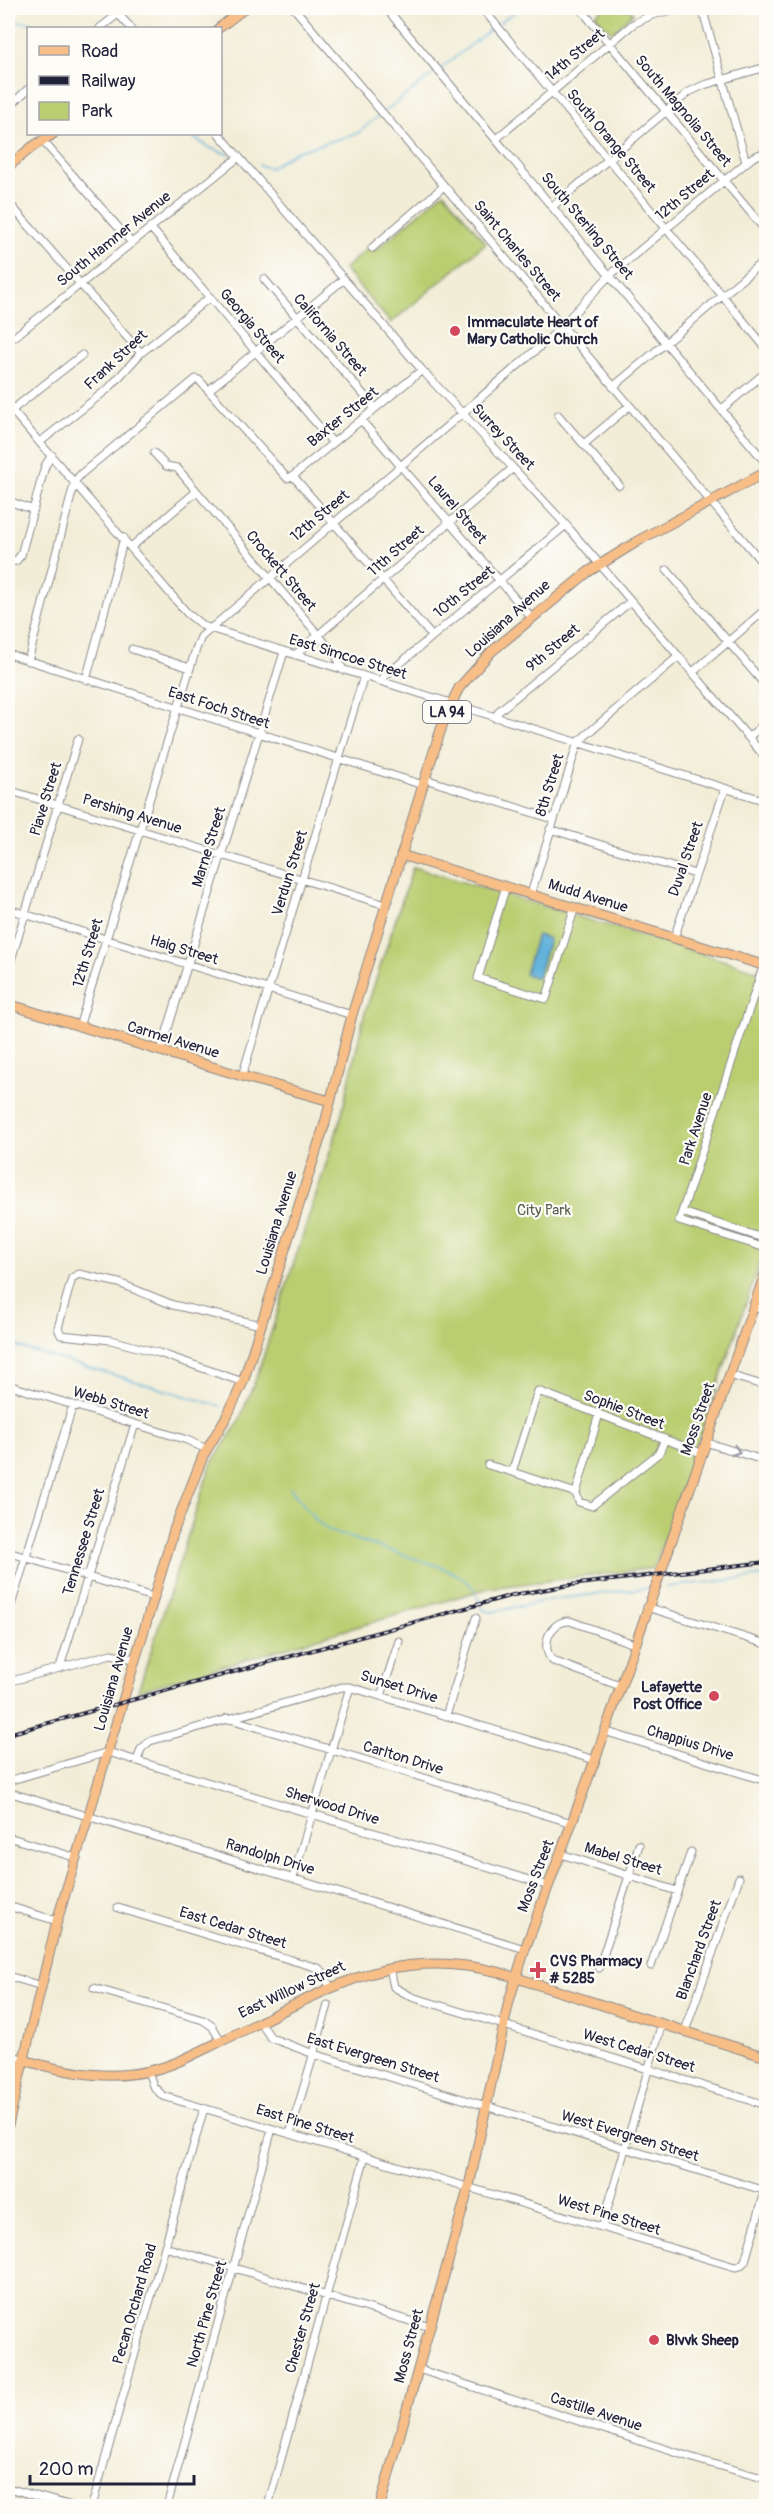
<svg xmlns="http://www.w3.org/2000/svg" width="774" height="2514" font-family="Pangolin,sans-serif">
  <rect width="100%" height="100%" fill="#fdfcf7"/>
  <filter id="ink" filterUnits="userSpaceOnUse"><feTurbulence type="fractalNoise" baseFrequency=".0167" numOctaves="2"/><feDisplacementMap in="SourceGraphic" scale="12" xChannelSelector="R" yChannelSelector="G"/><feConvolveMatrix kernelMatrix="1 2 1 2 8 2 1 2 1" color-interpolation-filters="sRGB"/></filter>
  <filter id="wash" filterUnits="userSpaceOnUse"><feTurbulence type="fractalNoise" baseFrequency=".008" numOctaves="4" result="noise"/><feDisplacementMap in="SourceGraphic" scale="24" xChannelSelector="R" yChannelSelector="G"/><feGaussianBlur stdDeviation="1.35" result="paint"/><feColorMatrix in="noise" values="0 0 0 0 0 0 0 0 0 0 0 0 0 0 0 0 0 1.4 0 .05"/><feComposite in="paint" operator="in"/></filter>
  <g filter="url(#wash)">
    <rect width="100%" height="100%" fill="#f2edd7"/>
    <!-- green -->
    <path fill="#bace71" stroke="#6e7856" stroke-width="1.5" d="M604,8h24l5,5 -21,20 -17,-18z
      M444,192l42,51 -95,80 -47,-54 26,-23 5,5z
      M413,867l353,106v273l-112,322 -165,20 -351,103 73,-227 27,-41 19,-47 83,-255 24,-105z"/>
    <!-- water -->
    <path fill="#5eb1da" stroke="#406a8a" stroke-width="1.5" d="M537,935l12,4 -11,39 -13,-4z"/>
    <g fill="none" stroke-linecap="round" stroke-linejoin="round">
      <!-- stream -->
      <path stroke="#5eb1da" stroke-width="1.5" d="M8,21l27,2 8,5
        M499,23l21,-15
        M440,69l55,-43
        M385,111l51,-39
        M188,134l22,14 20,7
        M259,165l11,3 25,-16 63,-19 23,-19
        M8,1344l212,62
        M290,1488l27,33 12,10 112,36 17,8 16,13 9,22 9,2 63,-13 92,-11
        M666,1587l100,-11"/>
    </g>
  </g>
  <g filter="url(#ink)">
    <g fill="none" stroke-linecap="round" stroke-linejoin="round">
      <!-- minor casing -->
      <g stroke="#8a8889" stroke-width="9">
        <path id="minor" d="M113,8l18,20
          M294,8l472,559
          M386,8l380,455
          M482,8l284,340
          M580,8l186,223
          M702,8l44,154
          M100,28l18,-14
          M8,108l20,-19
          M219,134l203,236 144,155 200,233
          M496,139l137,-115 19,-9 28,-7
          M42,140l89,102
          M8,202l133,151
          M553,206l136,-114 15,-7 62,-18
          M150,227l183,216
          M372,248l72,-62
          M264,279l111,129
          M8,342l231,-185
          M613,387l153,-128
          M209,390l135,-111
          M8,406l179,207 16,13 563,175
          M722,409l44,-37
          M12,410l70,-55
          M558,415l61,70
          M361,420l170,197
          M40,442l69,-54 32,-35 69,-56
          M584,444l45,-38
          M154,453l12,13 11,2 160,189 6,13
          M293,476l138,159
          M8,501l26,9
          M131,547l65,-55
          M8,562l8,-1 5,-6 24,-89 7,-11
          M667,570l99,116
          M132,649l58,19
          M8,654l415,131
          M295,655l218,-187
          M28,661l47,-180 6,-7 115,-95 3,1 88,98 6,-2 129,-106
          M693,672l73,-63
          M86,680l38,-142
          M379,681l187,-156
          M495,718l4,-7 132,-110
          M749,737l17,-15
          M425,779l128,40
          M8,790l378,115
          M550,829l145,45
          M506,886l-28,92 68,21 29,-92
          M531,894l47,-152 101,-86
          M8,909l344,106
          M674,938l51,-149
          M766,958l-87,263 87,27
          M8,970l70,-231
          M79,1027l117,-378 5,-12 349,-299 60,-63 143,-118 13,-5
          M161,1051l123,-399
          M242,1076l122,-400
          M682,1212l84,27
          M754,1307l12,4
          M729,1375l37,11
          M243,1382l-84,-29 -48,-13 -50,-5 -3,-7 14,-50 7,-4 40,9 54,22 88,20
          M8,1385l179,55 19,9
          M8,1398l3,-12
          M599,1414l-23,79 -64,-21 26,-81 163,62
          M705,1442l61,19
          M488,1465l24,7
          M576,1493l3,9 13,4 67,-53 6,-14
          M8,1552l145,45
          M647,1607l119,37
          M8,1615l65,-210
          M60,1667l75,-243
          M8,1682l103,-28 23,5
          M620,1686l-67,-25c-14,-14 -3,-41 17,-40l64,23
          M381,1696l18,-55
          M446,1716l30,-98
          M227,1718l345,105
          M604,1731l162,50
          M137,1761l4,-12 9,-8 192,-54h8l245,73
          M8,1781l100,-29 441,134
          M8,1792l517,157
          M8,1837l69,21
          M561,1854l116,37
          M293,1878l57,-191
          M8,1906l49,15
          M118,1908l200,60 5,4 7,15
          M651,1966l40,-114
          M390,1968l4,19 18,10 354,108
          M599,1968l40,-123
          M8,1976l34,10
          M94,1988l109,32 9,6 9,15
          M260,2022l11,16 43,16 452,137
          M685,2031l54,-153
          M8,2054l16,6
          M148,2071l5,15 10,10 572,171 5,-1 5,-5 21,-73
          M290,2134l38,-129
          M602,2227l60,-204
          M165,2247l265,80
          M418,2369l281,91 67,19
          M8,2488l64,18
          M92,2506l112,-398
          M167,2506l105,-377
          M268,2506l97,-350"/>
      </g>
      <!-- major casing -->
      <g stroke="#8a8889" stroke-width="11">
        <path id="major" d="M219,28l26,-20
          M8,167l24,-20 21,-13
          M401,855l365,111
          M8,1004l234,72 88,25
          M24,2060c53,16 105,24 158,0 31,-15 63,-30 94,-46 79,-39 133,-64 222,-42l268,85
          M8,2125l49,-204 117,-391 29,-74 25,-42 15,-32 82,-259 27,-108 71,-230 23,-71 13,-26 32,-36 97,-80 55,-34 123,-66
          M380,2506l89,-320 40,-185 16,-52 70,-189 171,-489"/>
      </g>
      <!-- minor -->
      <use href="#minor" stroke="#fff" stroke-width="7"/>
      <!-- major -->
      <use href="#major" stroke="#f7be88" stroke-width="9"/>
      <!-- rail casing -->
      <g stroke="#22223b" stroke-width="4">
        <path id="rail" d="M8,1734l505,-139 57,-10 196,-23"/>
      </g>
      <!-- rail -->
      <use href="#rail" stroke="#fdfcf7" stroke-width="1.5" stroke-dasharray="4.5" stroke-linecap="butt"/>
    </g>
    <!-- one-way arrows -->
    <defs><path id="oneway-chevron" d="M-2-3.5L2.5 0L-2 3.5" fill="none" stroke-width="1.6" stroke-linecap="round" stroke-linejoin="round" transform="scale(1.5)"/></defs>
    <use stroke="#9c9ca7" href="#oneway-chevron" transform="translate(736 1451) rotate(17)"/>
  </g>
  <!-- markers -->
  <g fill="#d1495b" stroke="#fdfcf7" stroke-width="2">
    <circle cx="455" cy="331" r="6"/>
    <circle cx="714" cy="1696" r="6"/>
    <path d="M535 1961h6v6h6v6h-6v6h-6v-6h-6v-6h6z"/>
    <circle cx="654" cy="2340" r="6"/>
  </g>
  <g text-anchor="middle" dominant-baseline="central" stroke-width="4.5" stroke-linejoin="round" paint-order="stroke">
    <!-- shield labels -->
    <rect fill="#fdfcf7" stroke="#646373" stroke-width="1.5" x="423" y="701" width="48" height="22" rx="4.5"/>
    <g font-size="14" font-weight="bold" fill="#22223b">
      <text x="447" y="712">LA 94</text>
    </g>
    <!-- street labels -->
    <g font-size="15" fill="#22223b" stroke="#fdfcf7">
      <text transform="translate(575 55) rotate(-40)">14th Street</text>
      <text transform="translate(683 111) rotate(50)">South Magnolia Street</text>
      <text transform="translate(611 141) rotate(50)">South Orange Street</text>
      <text transform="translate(685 195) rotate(-40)">12th Street</text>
      <text transform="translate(587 226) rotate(50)">South Sterling Street</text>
      <text transform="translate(114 239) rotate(-39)">South Hamner Avenue</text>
      <text transform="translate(517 251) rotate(50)">Saint Charles Street</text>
      <text transform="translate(252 326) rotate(50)">Georgia Street</text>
      <text transform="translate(330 335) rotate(49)">California Street</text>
      <text transform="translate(116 360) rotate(-43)">Frank Street</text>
      <text transform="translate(343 417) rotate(-39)">Baxter Street</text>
      <text transform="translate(503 437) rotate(47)">Surrey Street</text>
      <text transform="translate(457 510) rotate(50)">Laurel Street</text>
      <text transform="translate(320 516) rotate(-40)">12th Street</text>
      <text transform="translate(396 551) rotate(-41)">11th Street</text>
      <text transform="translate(281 571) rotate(50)">Crockett Street</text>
      <text transform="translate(464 592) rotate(-39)">10th Street</text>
      <text transform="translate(508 619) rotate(-42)">Louisiana Avenue</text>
      <text transform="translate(553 648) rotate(-40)">9th Street</text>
      <text transform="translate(348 657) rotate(17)">East Simcoe Street</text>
      <text transform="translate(219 708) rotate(18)">East Foch Street</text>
      <text transform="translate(550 785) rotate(-73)">8th Street</text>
      <text transform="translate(46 799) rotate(-73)">Piave Street</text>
      <text transform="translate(132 814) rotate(17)">Pershing Avenue</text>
      <text transform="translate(209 847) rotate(-73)">Marne Street</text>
      <text transform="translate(686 859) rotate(-71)">Duval Street</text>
      <text transform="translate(290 873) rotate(-73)">Verdun Street</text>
      <text transform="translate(588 896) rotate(17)">Mudd Avenue</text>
      <text transform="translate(184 950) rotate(17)">Haig Street</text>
      <text transform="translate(88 953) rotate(-73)">12th Street</text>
      <text transform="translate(173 1040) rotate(17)">Carmel Avenue</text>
      <text transform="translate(696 1129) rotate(-72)">Park Avenue</text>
      <text transform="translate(277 1223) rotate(-73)">Louisiana Avenue</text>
      <text transform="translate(111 1403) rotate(17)">Webb Street</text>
      <text transform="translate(624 1410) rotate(21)">Sophie Street</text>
      <text transform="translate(698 1419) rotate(-71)">Moss Street</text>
      <text transform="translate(84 1542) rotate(-73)">Tennessee Street</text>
      <text transform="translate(114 1679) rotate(-74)">Louisiana Avenue</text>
      <text transform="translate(399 1687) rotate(17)">Sunset Drive</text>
      <text transform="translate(690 1743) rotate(17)">Chappius Drive</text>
      <text transform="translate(403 1758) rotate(17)">Carlton Drive</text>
      <text transform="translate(332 1806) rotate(17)">Sherwood Drive</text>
      <text transform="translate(270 1857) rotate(17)">Randolph Drive</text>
      <text transform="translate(623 1859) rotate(17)">Mabel Street</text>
      <text transform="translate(536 1876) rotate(-69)">Moss Street</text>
      <text transform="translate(233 1928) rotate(17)">East Cedar Street</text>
      <text transform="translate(699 1950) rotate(-70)">Blanchard Street</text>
      <text transform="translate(292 1990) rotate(-25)">East Willow Street</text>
      <text transform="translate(639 2051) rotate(17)">West Cedar Street</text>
      <text transform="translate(373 2058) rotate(17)">East Evergreen Street</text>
      <text transform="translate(305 2124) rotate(17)">East Pine Street</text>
      <text transform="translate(630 2136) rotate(17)">West Evergreen Street</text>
      <text transform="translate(609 2215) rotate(17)">West Pine Street</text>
      <text transform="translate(135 2304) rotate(-74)">Pecan Orchard Road</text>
      <text transform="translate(207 2314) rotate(-74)">North Pine Street</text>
      <text transform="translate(303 2328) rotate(-74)">Chester Street</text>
      <text transform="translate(409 2346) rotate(-75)">Moss Street</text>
      <text transform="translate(596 2412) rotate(18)">Castille Avenue</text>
    </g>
    <!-- poi labels -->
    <g font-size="15" font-weight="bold" fill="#22223b" stroke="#fdfcf7" text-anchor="start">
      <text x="467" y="322">Immaculate Heart of<tspan x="467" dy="17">Mary Catholic Church</tspan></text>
      <text x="702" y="1687" text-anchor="end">Lafayette<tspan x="702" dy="17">Post Office</tspan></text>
      <text x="550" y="1961">CVS Pharmacy<tspan x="550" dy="17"># 5285</tspan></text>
      <text x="666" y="2340">Blvvk Sheep</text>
    </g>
    <!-- park labels -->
    <g font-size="15" fill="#575e4e" stroke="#fdfcf7">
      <text x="544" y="1210">City Park</text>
    </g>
  </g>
  <!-- margin -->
  <rect width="774" height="2514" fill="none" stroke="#fdfcf7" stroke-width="30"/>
  <!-- legend -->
  <rect x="27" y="27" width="195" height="108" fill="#fdfcf7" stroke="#a5a5ac" stroke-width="1.5"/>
  <rect x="39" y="46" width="30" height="9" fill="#f7be88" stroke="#a5a5ac" stroke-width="1.5"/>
  <text x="81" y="57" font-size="18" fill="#22223b">Road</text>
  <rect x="39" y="76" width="30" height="9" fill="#22223b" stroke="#a5a5ac" stroke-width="1.5"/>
  <text x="81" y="87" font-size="18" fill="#22223b">Railway</text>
  <rect x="39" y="102" width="30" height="18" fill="#bace71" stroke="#a5a5ac" stroke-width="1.5"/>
  <text x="81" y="117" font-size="18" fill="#22223b">Park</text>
  <!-- scale -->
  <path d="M30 2475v9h164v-9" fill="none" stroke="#22223b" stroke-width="3"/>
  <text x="39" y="2475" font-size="18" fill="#22223b" stroke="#fdfcf7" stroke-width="4.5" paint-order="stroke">200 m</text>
</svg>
